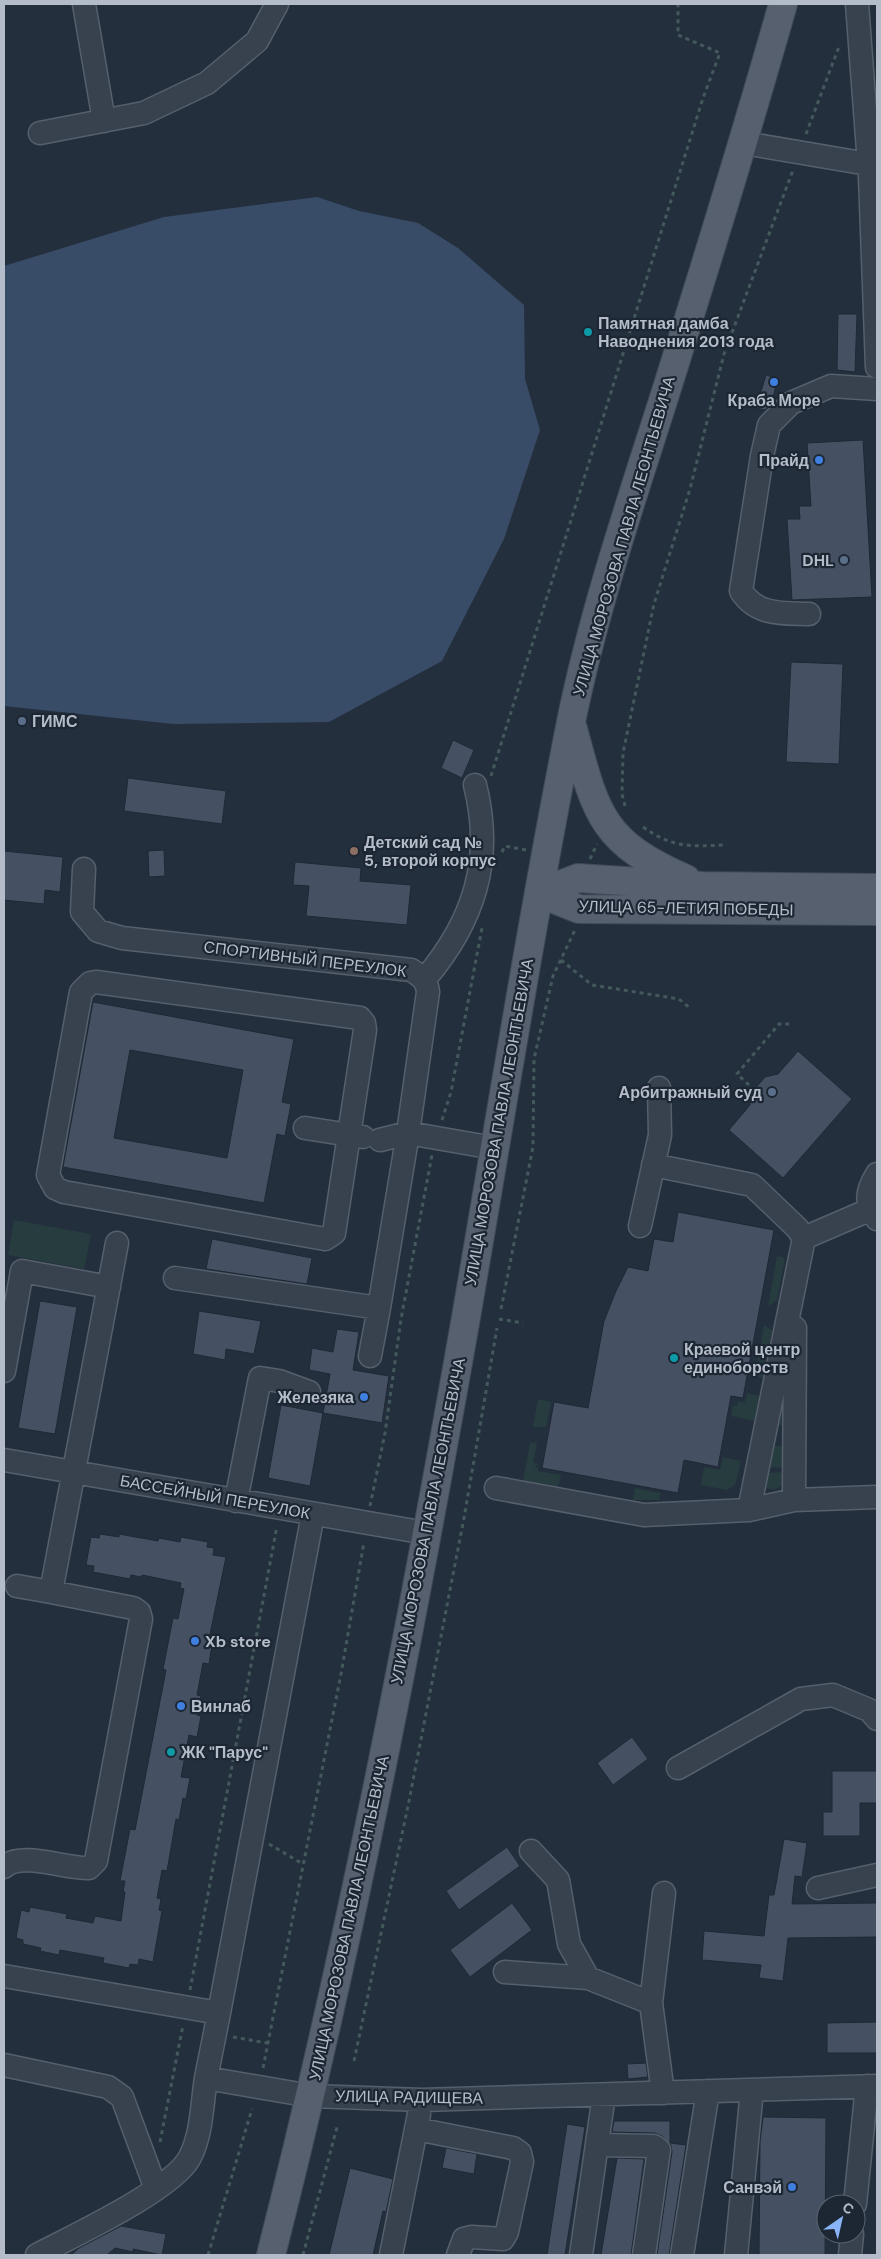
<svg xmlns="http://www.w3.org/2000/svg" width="881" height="2259" font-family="'DM Sans',sans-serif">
  <rect width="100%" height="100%" fill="#242f3e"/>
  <!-- green -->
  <path fill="#263c3f" d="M14,1220l77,14 -7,35 -76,-14z
    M777,1256l8,2 -8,42 -9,6z
    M764,1325l8,5 -9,48 -8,-2z
    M787,1346l1,79 -15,1 1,20h14v22l-24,-1z
    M747,1393l13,3 -5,25 -24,-5 2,-11 4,1 1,-5 7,2z
    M538,1399l13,3 -5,25h-13z
    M530,1442l7,1 -4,20 6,1 -5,3 4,1v3l23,4 -3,12 -35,-6z
    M723,1457l18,4 -6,24 -8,5 -26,-5 3,-18 16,3z
    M789,1472c-4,12 -13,23 -25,14l-1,-13z
    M635,1488l26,5 -2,7h-26z"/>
  <!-- water -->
  <path fill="#394c67" d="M317,197l42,14 59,12 40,25 66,57 1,74 15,51 -36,109 -62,122 -113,61 -156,2 -169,-18v-440l160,-49z"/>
  <!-- building -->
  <path fill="#455162" stroke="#1f2835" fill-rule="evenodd" d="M838,314h19l-2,58 -18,-2z
    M766,375l12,4 -7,25 -6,6 -9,-2z
    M863,440l9,157 -80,3 -5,-81h13l-1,-13h12l-4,-63z
    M791,662l52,2 -4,100 -53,-2z
    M453,740l21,10 -12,28 -21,-10z
    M128,778l98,13 -4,33 -98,-13z
    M164,850l1,26 -16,1 -1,-26z
    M4,851l59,6 -3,35 -15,-2 -1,14 -40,-4z
    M295,862l66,6 -1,13 51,4 -4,40 -101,-9 3,-30 -16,-1z
    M93,1002l201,37 -12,63 9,2 -6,32 -8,-2 -13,69 -201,-36zM130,1050l113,20 -16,88 -113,-20z
    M798,1051l54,48 -69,79 -54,-48 21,-25 2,-13 13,-15 13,-3z
    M678,1212l96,18 -31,168 -12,-2 -13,71 -34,-7 -6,33 -136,-25 12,-66 34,6 16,-87 12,-30 12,-24 20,4 6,-32 19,3z
    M212,1239l100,19 -5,26 -101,-15z
    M40,1301l37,6 -22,127 -37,-6z
    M199,1311l62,10 -7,33 -28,-5 -1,11 -32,-6z
    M337,1329l22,3 -6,38 36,6 -7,47 -59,-10 7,-39 -21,-4 3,-22 21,4z
    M281,1405l42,8 -13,73 -42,-8z
    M100,1534l19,3v-3l39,7 1,-3 21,4 1,-5 27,5 -1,5 7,1 -1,7 13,2 -18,87 4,1 -3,19 -6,-1 -6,32 4,1 -4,19 4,1 -4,21 -8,-2 -8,42 9,1 -4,21 -3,-1 -4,22 -3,-1 -9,52 -5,-1 -5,28 4,1 -2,11 3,1 -9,51 -14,-3 -1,6 -8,-1 -1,4 -26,-5 1,-5 -44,-8 -1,5 -19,-4 1,-3 -18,-4v-4l-7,-2 5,-28 8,2 1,-5 37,7 -1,4 27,5 2,-7 26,5 4,-29h-2l2,-11h-5l10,-52 5,1 31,-160 -3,-1 10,-51 5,1 6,-30 -4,-1 1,-5 -39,-8 -1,2 -10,-2 -1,4 -37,-7 1,-6 -8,-1 5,-28 8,1z
    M632,1737l16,22 -35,26 -16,-22z
    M832,1771h45v32h-17v33h-37v-24h9z
    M784,1839l23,4 -5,34 -7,-1 -3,28 85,-1v34l-89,1 -5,43 -24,-3 2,-13 -59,-5 2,-29 60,5 5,-41h5z
    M507,1847l13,19 -61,44 -13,-19z
    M512,1903l20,27 -62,47 -20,-27z
    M877,2022v31h-50v-30z
    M646,2063l2,14 -20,2 -1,-15z
    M763,2117l63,1 -1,137h-66l1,-113z
    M614,2121h56v22l16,2 -17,110h-12l15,-103 -1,-7 -9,-9 -7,-3 -43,-1z
    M567,2124l18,3 -20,128h-18z
    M446,2148l31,6 -3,20 -32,-6z
    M617,2158l27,1 -13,96h-30z
    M350,2168l43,11 -7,33 -3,-1 -10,44h-44z
    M121,2226l45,8 -4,21 -29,-6v3l-18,-4 -8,7h-36l8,-7z"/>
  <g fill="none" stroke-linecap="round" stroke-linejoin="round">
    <!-- minor casing -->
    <g stroke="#565f6c" stroke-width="25">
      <path id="minor" d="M84,4l20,117
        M857,4l13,173 7,190
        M40,133l104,-20 63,-30 50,-42 20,-37
        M744,143l124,21
        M809,614c-26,-1 -52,2 -68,-23l21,-135 7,-31 22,-22 40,-17 46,3
        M84,869l-2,43 16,19 24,7 289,32c10,6 16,10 17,22l-20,141 86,15
        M425,979c49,-58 69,-119 50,-194
        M96,982l264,36 4,5 1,7 -31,203 -9,6 -261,-47 -9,-4 -7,-13 33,-183 9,-9z
        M305,1128l58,9
        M653,1165l99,20 45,43 7,10
        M877,1174c-10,16 -13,30 0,45
        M640,1226l20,-91 -1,-47
        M175,1278l204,30 29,-175 -28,7
        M370,1356l9,-48
        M4,1371l18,-100 87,16
        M4,1460l422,73
        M496,1488l148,27 105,-5 45,-10 83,-3
        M794,1500l1,-172
        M236,1501l24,-123 19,3 30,11
        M749,1510l55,-272 65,-28
        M17,1586l34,6
        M678,1768l123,-69 32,-4 36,15 8,9
        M531,1851l27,29 11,64 19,34
        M4,1867c17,-16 62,2 85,1l7,-7 45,-242 -2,-7 -6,-4 -82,-16 66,-349
        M818,1888l59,-13
        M505,1972l83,6 63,25 12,90
        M4,1976l215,37 94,-499
        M651,2003l13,-110
        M4,2065l104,22 14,10 34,92
        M206,2078l13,-65
        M416,2129l97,19 7,5 2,9 -15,70 -4,7 -31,-2 -8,2 -6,16
        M597,2145l57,1 5,4 -15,105
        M855,2204l12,-118
        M37,2255c36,-19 137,-66 153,-98 12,-23 12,-54 16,-79l105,18 111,4 455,-14
        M391,2255l28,-141
        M581,2255l23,-160
        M682,2255l26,-164
        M736,2255l16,-165
        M850,2255l2,-21"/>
    </g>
    <!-- major casing -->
    <g stroke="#414a57" stroke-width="30">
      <path id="major" d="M573,729c23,85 28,113 113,150
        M539,893l39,-15 124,8 175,2
        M539,893l40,16 298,2
        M271,2255c78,-307 139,-619 194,-932 35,-202 67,-405 107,-606 22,-106 57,-210 90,-313 42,-133 83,-266 121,-400"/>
    </g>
    <!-- path -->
    <path stroke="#44595c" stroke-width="3" stroke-dasharray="4 4" stroke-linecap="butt" d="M806,134l34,-90
      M491,776l212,-678 17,-45 -42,-18v-31
      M625,806l-3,-12 1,-41 31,-149 36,-115 34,-135 69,-184
      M643,827c31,22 48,19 83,18
      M502,852l3,-6 21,4
      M590,859l7,-15
      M561,960l31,25 87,14 12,10
      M749,1085l-12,-11 42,-50h10
      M442,1120l9,-28 31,-164
      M501,1309l32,-162 1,-88 19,-83 22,-46
      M499,1319l24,4
      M370,1506l15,-73 16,-114 31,-164
      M269,1844l34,20
      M190,1990l87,-464
      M233,2037l34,6
      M354,2061l54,-255 56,-288 33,-190
      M263,2068l78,-394 23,-132
      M160,2142l23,-117
      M208,2255l44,-146
      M303,2255l34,-128"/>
    <!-- minor -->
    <use href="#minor" stroke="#38414e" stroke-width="22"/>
    <!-- major -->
    <use href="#major" stroke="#56606e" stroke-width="28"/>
  </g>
  <!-- markers -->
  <g fill="#0f9aa8" stroke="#1d2633" stroke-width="2">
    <circle cx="588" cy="332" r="5"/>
    <circle cx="674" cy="1358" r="5"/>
    <circle cx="171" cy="1752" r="5"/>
  </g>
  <g fill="#3f7fe0" stroke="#1d2633" stroke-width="2">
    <circle cx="774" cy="382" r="5"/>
    <circle cx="819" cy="460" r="5"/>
    <circle cx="364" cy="1397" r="5"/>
    <circle cx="195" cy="1641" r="5"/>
    <circle cx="181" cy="1706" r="5"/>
    <circle cx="792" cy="2187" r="5"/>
  </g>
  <g fill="#5c6f8a" stroke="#1d2633" stroke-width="2">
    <circle cx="844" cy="560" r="5"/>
    <circle cx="22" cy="721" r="5"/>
    <circle cx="772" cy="1092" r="5"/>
  </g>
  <circle fill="#8d6e63" stroke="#1d2633" stroke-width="2" cx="354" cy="851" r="5"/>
  <g text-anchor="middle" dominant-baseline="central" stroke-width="4.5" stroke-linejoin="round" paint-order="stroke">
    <!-- poi labels -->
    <g font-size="16" font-weight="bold" fill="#b4bcc9" stroke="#1d2633" text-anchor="start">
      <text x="598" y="323">Памятная дамба<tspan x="598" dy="18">Наводнения 2013 года</tspan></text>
      <text x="774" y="400" text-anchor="middle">Краба Море</text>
      <text x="809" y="460" text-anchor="end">Прайд</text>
      <text x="834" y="560" text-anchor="end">DHL</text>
      <text x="32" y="721">ГИМС</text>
      <text x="364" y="842">Детский сад №<tspan x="364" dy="18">5, второй корпус</tspan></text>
      <text x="762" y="1092" text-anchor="end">Арбитражный суд</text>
      <text x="684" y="1349">Краевой центр<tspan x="684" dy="18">единоборств</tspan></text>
      <text x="354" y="1397" text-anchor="end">Железяка</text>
      <text x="205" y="1641">Xb store</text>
      <text x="191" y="1706">Винлаб</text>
      <text x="181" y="1752">ЖК "Парус"</text>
      <text x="782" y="2187" text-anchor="end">Санвэй</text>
    </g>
    <!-- street labels -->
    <g font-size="16" fill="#b4bcc9" stroke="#1d2633">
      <text transform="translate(624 536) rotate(-74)">УЛИЦА МОРОЗОВА ПАВЛА ЛЕОНТЬЕВИЧА</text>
      <text transform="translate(686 908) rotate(1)">УЛИЦА 65-ЛЕТИЯ ПОБЕДЫ</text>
      <text transform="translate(305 959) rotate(7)">СПОРТИВНЫЙ ПЕРЕУЛОК</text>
      <text transform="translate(499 1122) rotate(-80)">УЛИЦА МОРОЗОВА ПАВЛА ЛЕОНТЬЕВИЧА</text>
      <text transform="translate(215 1497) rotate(10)">БАССЕЙНЫЙ ПЕРЕУЛОК</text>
      <text transform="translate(428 1521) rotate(-79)">УЛИЦА МОРОЗОВА ПАВЛА ЛЕОНТЬЕВИЧА</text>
      <text transform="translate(349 1918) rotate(-78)">УЛИЦА МОРОЗОВА ПАВЛА ЛЕОНТЬЕВИЧА</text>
      <text transform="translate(409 2097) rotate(1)">УЛИЦА РАДИЩЕВА</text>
    </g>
  </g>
  <!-- border -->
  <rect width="881" height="2259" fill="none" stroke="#b4bcc9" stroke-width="10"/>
  <!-- north arrow -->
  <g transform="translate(841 2219) rotate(34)"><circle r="24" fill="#1d2633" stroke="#59626f"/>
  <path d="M0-4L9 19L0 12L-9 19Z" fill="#8ab4f8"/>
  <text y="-8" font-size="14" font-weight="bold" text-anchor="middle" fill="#b4bcc9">С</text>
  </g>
</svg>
